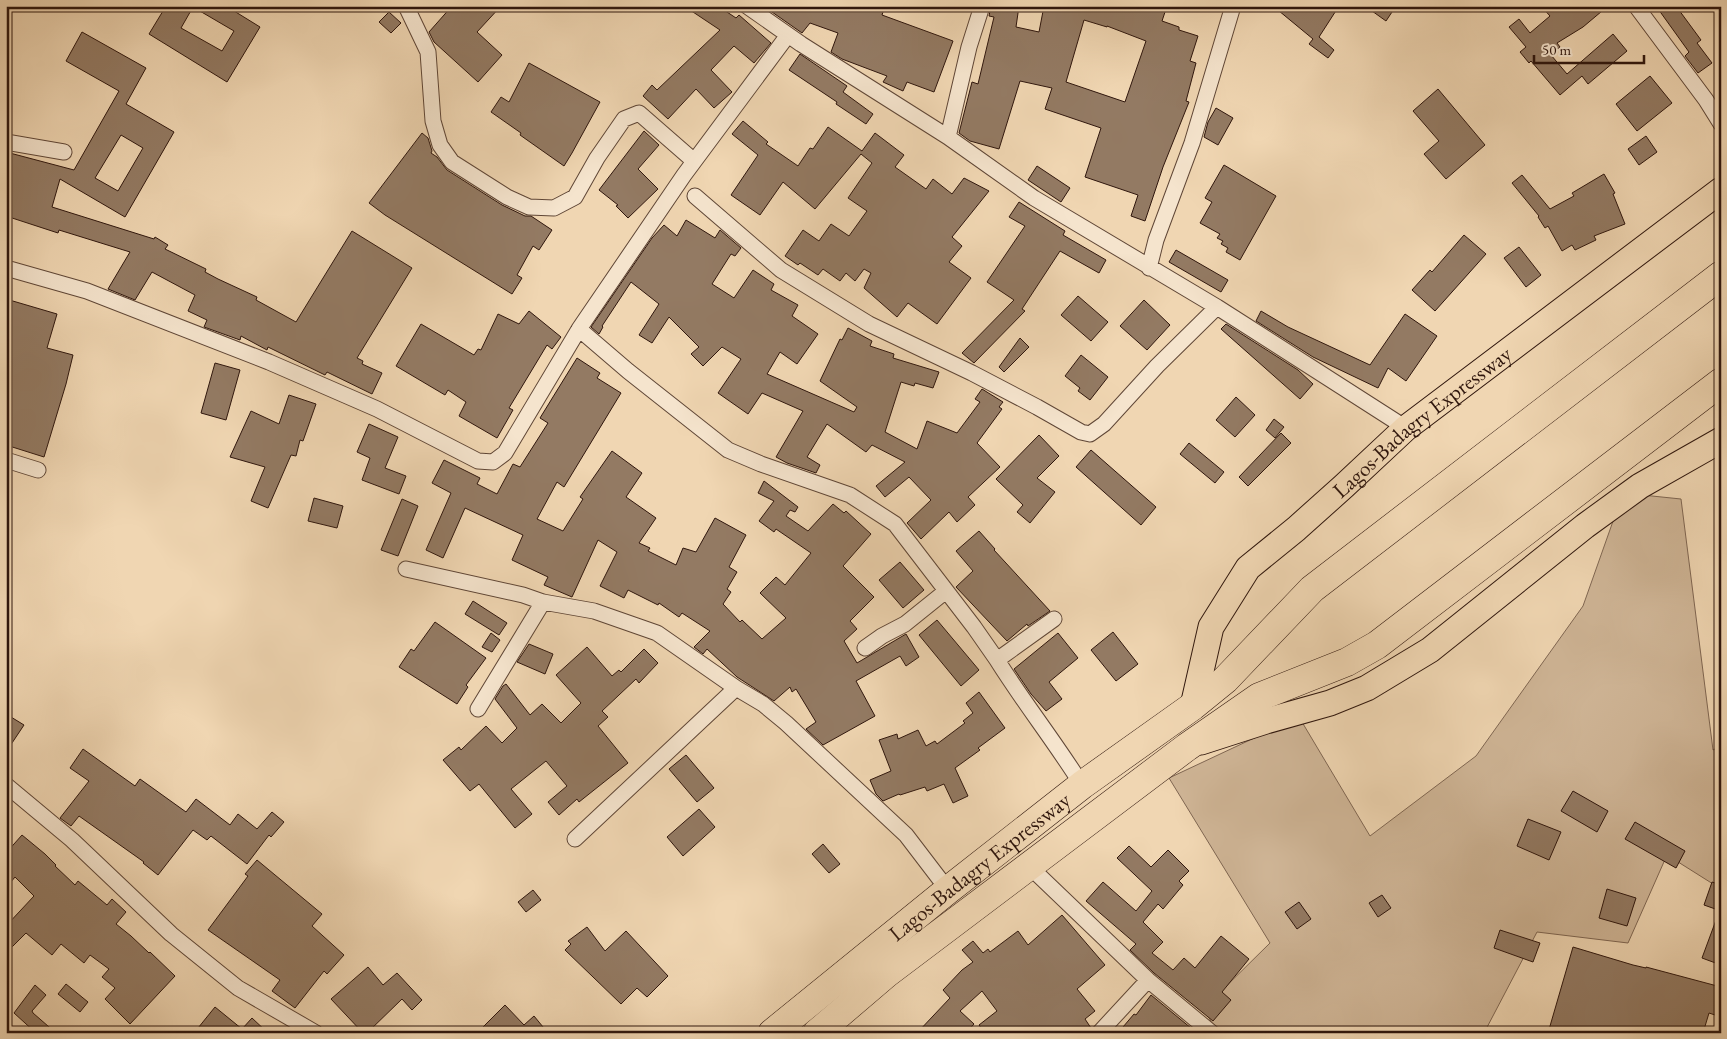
<svg xmlns="http://www.w3.org/2000/svg" width="1727" height="1039" font-family="'EB Garamond',serif">
  <rect width="100%" height="100%" fill="#f0d6b2"/>
  <filter id="stains"><feTurbulence type="fractalNoise" baseFrequency=".004" numOctaves="4"/><feColorMatrix values="0 0 0 0 .2 0 0 0 0 .09 0 0 0 0 .02 0 0 0 .5 -.17"/></filter>
  <radialGradient id="worn" r=".72"><stop offset=".6" stop-color="#630" stop-opacity="0"/><stop offset="1" stop-color="#630" stop-opacity=".3"/></radialGradient>
  <!-- green -->
  <path fill="#cfb596" stroke="#7f6652" d="M1623,493l58,6 32,251 8,-4v143l-54,-34 -39,88 -91,-11 -53,101h-267l-13,-25 66,-65 -101,-165 130,-61 71,119 106,-80 107,-150z"/>
  <!-- building -->
  <path fill="#937a63" stroke="#2f160d" fill-rule="evenodd" d="M166,6h60l34,21 -33,55 -78,-48zM193,7l41,24 -12,20 -41,-23z
    M452,6h49l-24,26 25,23 -24,27 -44,-40 -5,-10z
    M684,6h34l18,12 3,-3 32,28 -17,20 -20,-17 -23,24 21,22 -18,16 -18,-19 -28,30 -25,-23 9,-11 5,5 63,-60z
    M775,6h110l-3,9 71,26 -19,51 -27,-10 -4,9 -20,-9 4,-6 -45,-17 -11,-7 7,-19 -28,-10 -8,10 -30,-21z
    M991,6h28l-3,21 23,5 5,-26h123l-5,15 17,6v3l19,6 -8,25 6,2 -10,38 3,1 -26,65 -18,54 -14,-5 7,-21 -53,-18 16,-49 -56,-19 7,-21 -32,-7 -21,68 -29,-8 -11,-8 13,-51 6,2 16,-67 -5,-1zM1084,20l23,7v-1l39,15 -21,61 -59,-20z
    M1273,6h66l-20,31 15,13 -6,8 -19,-14 4,-5z
    M1365,6h31l-10,15z
    M1541,6h67l-25,21 -26,16 3,4 -9,8 16,19 46,-40 14,17 -39,33 -6,-8 -22,19 -29,-34 -2,2 -9,-11 6,-5 -17,-20 10,-8 11,14 20,-17z
    M1656,6h20l25,34 -4,3 15,20 -14,10 -13,-17 4,-4z
    M389,12l12,11 -10,10 -12,-11z
    M82,32l64,36 -20,36 48,28 -49,85 -65,-38 -8,28 102,32 1,-2 13,8 -3,4 41,20 -1,3 13,7 39,18 -1,3 40,22 56,-91 60,37 -55,90 6,3 -1,3 20,9 -10,21 -45,-22 -2,3 -57,-28 -1,3 -26,-14 -1,4 -36,-13 3,-7 -19,-9 7,-16 -43,-23 -17,28 -27,-11 22,-37 -71,-22 -1,3 -52,-17v-64l68,18 45,-79 -53,-30zM121,135l22,13 -25,43 -23,-13z
    M800,54l47,32 -4,6 30,22 -7,10 -30,-20 1,-2 -48,-32z
    M529,63l71,39 -28,51 -8,13 -44,-31 1,-2 -30,-21 10,-15 8,5z
    M1650,76l22,27 -35,28 -21,-27z
    M1438,89l47,56 -39,34 -22,-25 15,-13 -26,-30z
    M1216,108l17,10 -15,27 -14,-8 4,-15z
    M743,121l25,21 -2,2 32,22 12,-18 3,1 15,-22 34,24 13,-18 29,22 -9,12 31,22 7,-10 19,15 12,-16 25,13 -37,46 10,9 -13,16 22,16 -34,46 -29,-21 -11,14 -33,-29 7,-15 -7,-4 -9,12 -9,-8 -6,8 -17,-12 -5,6 -18,-12 -2,2 -13,-9 18,-26 16,11 12,-17 18,12 18,-25 -19,-13 24,-35 -11,-9 -46,55 -32,-27 -23,33 -29,-20 27,-40 -26,-21z
    M644,131l15,14 -21,24 20,20 -30,29 -12,-12 2,-1 -19,-15z
    M422,133l6,5 4,13 -1,2 6,4 10,13 55,35 23,11h6l21,14 -13,20 -6,-4 -16,29 5,3 -10,16 -127,-79 -16,-12z
    M1646,136l11,16 -18,13 -11,-16z
    M1224,165l52,31 -36,64 -14,-8 2,-4 -7,-4 2,-3 -6,-3 3,-4 -20,-11 12,-21 -7,-4z
    M1037,166l33,22 -9,14 -33,-22z
    M1604,174l11,19 -2,1 12,30 -31,12 2,4 -21,10 -3,-5 -10,6 -14,-25 -3,2 -7,-11 1,-1 -27,-33 10,-8 28,34 24,-13 -2,-3z
    M1019,202l46,29 -2,4 43,25 -7,13 -39,-22 -38,58 3,2 -51,52 -12,-10 52,-53 -27,-18 38,-56 -16,-9z
    M686,220l29,18 5,-8 21,18 -6,8 -4,-2 -19,30 22,14 19,-28 21,14 -3,6 27,15 -6,11 26,18 -21,30 -17,-12 -13,22 87,38 3,-5 -37,-26 20,-42 2,1 6,-12 24,13 -2,5 24,8 -1,4 46,14 -6,16 -18,-5 -1,3 -13,-4 -16,50 32,17 10,-28 30,12 23,-31 -5,-3 7,-10 21,13 -4,5 3,2 -25,34 23,24 -32,30 7,8 -18,17 -8,-10 -28,27 -14,-16 24,-23 -22,-23 -24,20 -9,-11 29,-24 -33,-17 -6,7 -39,-28 -20,33 13,8 -4,8 -29,-10 -11,-6 27,-46 -41,-18 -14,21 -30,-21 23,-34 -19,-12 -19,19 -12,-12 8,-7 -30,-30 -17,26 -13,-8 20,-31 -28,-22 -29,44 1,1 -4,7 -8,-7 61,-89 12,-13 13,11z
    M1464,235l22,19 -51,57 -23,-21 18,-20 2,2z
    M1519,247l22,28 -15,12 -22,-29z
    M1176,250l52,30 -7,12 -52,-30z
    M1078,296l30,26 -17,19 -30,-26z
    M6,299l51,15 -10,34 26,7 -7,29 -22,73 -38,-12z
    M1144,300l26,25 -23,25 -27,-24z
    M529,311l32,26 -9,12 -5,-4 -38,63 4,2 -16,28 -38,-22 7,-14 -18,-12 -3,5 -49,-29 25,-42 53,31 4,-6 3,1 17,-36 21,10z
    M1261,311l27,16 82,38 35,-51 32,22 -31,45 -18,-13 -10,20 -65,-31 -57,-36z
    M1226,324l72,46 15,14 -13,15 -79,-70z
    M1020,338l9,9 -25,25 -5,-5z
    M1081,355l27,22 -18,23 -12,-9 2,-3 -15,-12z
    M577,358l23,15 -3,5 24,15 -57,94 -7,-5 -20,37 26,12 20,-32 -3,-2 32,-46 30,22 -16,24 30,21 -17,25 11,5 -2,3 28,14 7,-17 13,4 19,-34 31,17 -17,32 8,5 -10,17 4,3 -8,12 17,18 2,-2 20,19 24,-21 -26,-25 16,-16 9,8 26,-32 -35,-24 -2,3 -15,-11 15,-20 -16,-8 6,-12 34,26 -3,5 -5,-2 -4,6 22,15 25,-27 11,9 2,-2 25,23 -28,32 31,31 -24,24 7,8 -13,12 13,22 49,-29 13,23 -13,9 -6,-10 -44,25 19,35 -52,29 -17,-16 10,-7 -20,-33 -4,3 -2,-5 -16,14 -37,-24 -30,-28 -4,5 -9,-7 16,-16 -28,-18 -3,4 -20,-14 -1,2 -30,-15 -4,8 -24,-12 17,-34 -19,-12 -26,57 -28,-12 4,-8 -36,-17 11,-25 -58,-27 -22,50 -17,-8 25,-57 -19,-10 12,-23 36,18 -3,6 20,10 16,-30 7,3 28,-44 -8,-5z
    M215,363l25,7 -14,50 -25,-7z
    M289,395l27,9 -13,37 -3,-1 -4,16 -5,-1 -23,53 -17,-7 14,-34 -35,-10 21,-46 28,13z
    M1236,397l19,18 -20,22 -19,-17z
    M1274,419l10,8 -9,11 -9,-8z
    M369,424l29,13 -13,31 21,8 -7,18 -37,-14 8,-22 -13,-6z
    M1281,433l10,10 -43,43 -9,-9z
    M1039,435l20,21 -22,22 18,14 -25,31 -13,-11 6,-7 -27,-26z
    M1189,443l35,29 -9,11 -35,-29z
    M1091,450l65,57 -15,18 -65,-58z
    M314,498l29,8 -6,22 -29,-7z
    M402,499l16,7 -20,50 -17,-6z
    M979,531l16,18 -1,1 56,61 -22,15 -1,-2 -20,17 -51,-54 17,-16 -17,-20z
    M900,562l24,28 -21,18 -24,-28z
    M473,601l34,22 -8,12 -34,-21z
    M937,620l42,50 -18,16 -42,-51z
    M435,622l51,36 -20,27 2,2 -11,17 -58,-37 12,-18 3,2z
    M1113,632l25,32 -22,17 -25,-31z
    M491,633l9,7 -8,12 -10,-5z
    M1058,633l20,25 -29,24 13,17 -16,12 -15,-17 -17,-25z
    M529,644l24,10 -8,20 -28,-12z
    M587,647l25,29 7,-6 2,2 23,-23 14,14 -19,20 -3,-4 -34,32 6,6 -10,9 30,37 -49,39 -2,-3 -18,16 -11,-13 19,-16 -21,-25 -35,28 21,25 -17,14 -36,-44 -9,7 -27,-31 16,-13 2,3 25,-24 16,17 15,-15 -22,-29 8,-13 3,-2 24,31 12,-11 19,19 20,-20 -25,-28z
    M979,692l26,36 -27,20 2,2 -25,18 13,28 -15,7 -9,-19 -17,7 -2,-4 -25,8 -1,-1 -16,7 -7,-7 -6,-14 21,-9 -12,-31 18,-6 1,5 20,-9 8,16 9,-5 2,3 28,-21 -2,-2 10,-8 -7,-10z
    M11,717l13,8 -18,27v-29z
    M83,749l52,37 5,-7 46,33 10,-13 34,26 8,-11 19,15 15,-17 12,10 -13,15 -2,-2 -22,29 -36,-28 -4,4 -14,-10 -35,45 -15,-12 1,-1 -65,-46 -8,10 -11,-8 29,-37 -19,-13z
    M686,755l28,33 -17,14 -28,-33z
    M1573,791l35,20 -11,21 -36,-21z
    M699,809l16,18 -32,29 -16,-19z
    M1528,819l33,13 -12,28 -32,-14z
    M1635,822l50,29 -9,17 -51,-29z
    M22,835l23,19 11,11 -1,1 20,19 3,-4 29,24 5,-6 14,13 -10,12 15,12 18,17 1,-1 25,24 -45,48 -25,-25 10,-11 -13,-11 7,-8 -19,-14 -6,8 -23,-19 -9,11 -26,-22 -20,20v-27l28,-30 -19,-19 -9,11v-35z
    M823,844l17,20 -11,9 -17,-19z
    M1129,846l22,21 17,-17 21,21 -10,10 4,4 -20,24 -5,-5 -15,18 20,20 -11,11 21,17 11,-12 11,10 26,-32 28,23 -27,33 9,8 -18,21 -59,-48 -24,-23 6,-6 -50,-43 17,-19 33,29 16,-20 -35,-33z
    M257,860l65,54 -10,12 32,29 -17,19 -3,-3 -29,37 -23,-17 8,-11 -72,-50 40,-54 -3,-2z
    M1712,882l9,3v26l-17,-6z
    M1607,889l29,9 -9,28 -28,-8z
    M533,890l8,10 -15,12 -8,-10z
    M1382,895l9,13 -13,9 -9,-14z
    M1299,902l12,17 -14,10 -12,-17z
    M1719,912h2v53l-19,-7z
    M1062,915l43,50 -28,24 18,22 -10,8 6,9 -1,5h-105l-6,-8 18,-14 -15,-20 -22,20 14,13 -8,9h-49l33,-35 -7,-8 19,-20 11,-8 -11,-12 11,-9 10,12 5,-4 2,3 28,-21 10,14z
    M587,927l18,24 21,-20 42,45 -21,21 -10,-9 -16,16 -56,-54 6,-6 -3,-3z
    M1500,930l40,13 -7,19 -39,-14z
    M1573,947l60,18 13,3v-1l75,20v30l-12,-4 -6,20h-155z
    M368,967l15,18 14,-12 25,27 -10,10 -10,-11 -35,34h-4l-32,-34z
    M66,984l22,18 -8,10 -22,-18z
    M35,985l11,10 -14,16 1,2 23,20h-20l-22,-20z
    M1151,995l46,38h-68l-6,-6 11,-13 2,1z
    M505,1005l19,20 10,-9 14,17h-71z
    M215,1007l27,22 10,-11 16,15h-74z"/>
  <g fill="none" stroke-linecap="round" stroke-linejoin="round">
    <!-- street casing -->
    <g stroke="#5f4636" stroke-width="17">
      <path id="street" d="M406,6l22,46 5,69 7,24 12,17 55,35 22,10 25,1 21,-11 22,-39 27,-39 15,-6 55,48
        M747,6l54,38 147,93 86,61 183,109 189,121
        M1636,6l70,94 15,24
        M948,137l21,-90 13,-41
        M6,142l58,10
        M695,196l86,74 88,54 103,49 65,34 44,25 9,2 14,-10 53,-58 60,-59
        M6,268l81,23 182,71 108,47 101,52 15,1 12,-9 74,-124 105,-154 104,-140
        M1149,268l7,-28 36,-97 41,-137
        M579,329l49,42 100,79 33,14 89,31 45,29 79,103 23,33 57,-41
        M6,460l32,10
        M406,569l117,26 20,7 51,9 63,22 79,55 27,16 23,19 120,112 42,55
        M865,648l17,-12 23,-12 41,-33
        M997,660c27,43 58,82 85,125
        M478,709l65,-107
        M6,785l66,55 99,94 67,54 78,45
        M575,839l161,-151
        M1029,866l119,114 64,53
        M1099,1033l49,-53"/>
    </g>
    <!-- primary casing -->
    <g stroke="#2f160d" stroke-width="27">
      <g id="primary">
        <path id="s1" d="M1193,706l18,-79 37,-59 48,-39 48,-43 62,-58 315,-238"/>
        <path d="M1201,742l65,-21 64,-18 37,-15 63,-38 155,-124 55,-40 81,-46"/>
      </g>
    </g>
    <!-- highway casing -->
    <g stroke="#2f160d" stroke-width="29">
      <g id="highway">
        <path id="s2" d="M772,1033l176,-143 134,-105 111,-79 32,-26 87,-91 409,-314"/>
        <path d="M817,1033l69,-59 301,-227 72,-50 88,-35 30,-17 344,-263"/>
      </g>
    </g>
    <!-- street -->
    <use href="#street" stroke="#f5e4cd" stroke-width="15"/>
    <!-- primary -->
    <use href="#primary" stroke="#f0d6b2" stroke-width="25"/>
    <!-- highway -->
    <use href="#highway" stroke="#f0d6b2" stroke-width="28"/>
  </g>
  <g text-anchor="middle" dominant-baseline="central" stroke-width="4" stroke-linejoin="round" paint-order="stroke">
    <!-- street labels -->
    <g font-size="22" fill="#2f160d" stroke="#f5e4cd">
      <text stroke="none"><textPath href="#s1" startOffset="378">Lagos-Badagry Expressway</textPath></text>
      <text stroke="none"><textPath href="#s2" startOffset="266">Lagos-Badagry Expressway</textPath></text>
    </g>
  </g>
  <!-- margin -->
  <rect width="1727" height="1039" fill="none" stroke="#f0d6b2" stroke-width="25"/>
  <rect x="8" y="8" width="1712" height="1024" fill="none" stroke="#2f160d" stroke-width="2.5"/>
  <rect x="12" y="12" width="1702" height="1014" fill="none" stroke="#2f160d"/>
  <!-- scale -->
  <path d="M1534 55v8h110v-8" fill="none" stroke="#2f160d" stroke-width="2.5"/>
  <text x="1542" y="55" font-size="15" fill="#2f160d" stroke="#f5e4cd" stroke-width="4" paint-order="stroke">50 m</text>
  <rect width="100%" height="100%" filter="url(#stains)"/>
  <rect width="100%" height="100%" fill="url(#worn)"/>
</svg>
